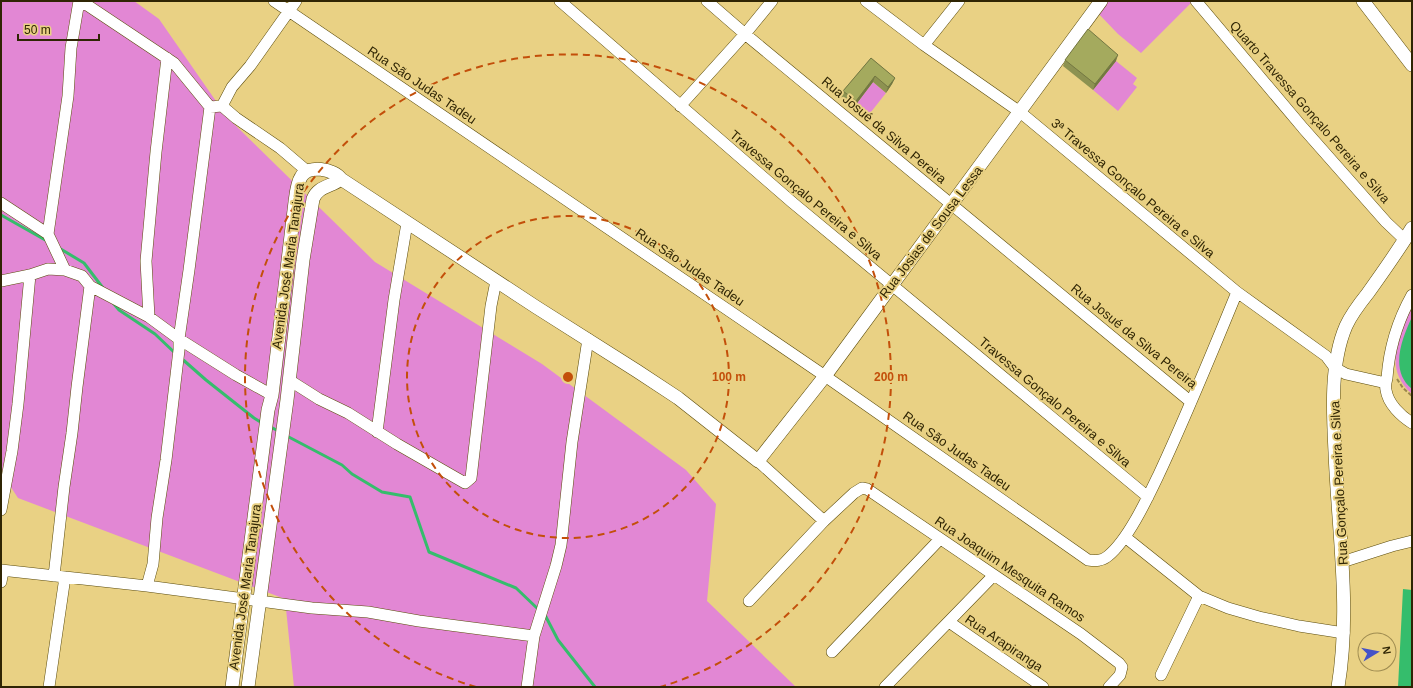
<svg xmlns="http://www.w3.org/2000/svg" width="1413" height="688" font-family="Arial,sans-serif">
  <rect width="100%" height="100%" fill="#e9d184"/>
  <!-- green -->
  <path fill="#e287d4" d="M1,1h133l25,18 68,98 148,145 167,102 144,106 30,34 -9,97 89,86h-502l-9,-88 -267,-101 -17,-26z
    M1105,1h88l-52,52 -23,-19 -22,-23z
    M1116,61l21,17 -4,6 4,3 -19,24 -25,-21z
    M873,82l13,11 -19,24 -13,-10z
    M1412,302v92c-31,-27 -11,-60 0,-92z"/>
  <!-- water -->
  <path fill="#35bd6c" d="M1412,317v72c-23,-18 -10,-51 0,-72z
    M1403,589l9,1v97h-14z"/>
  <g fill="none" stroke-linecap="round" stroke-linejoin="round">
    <!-- stream -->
    <path stroke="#35bd6c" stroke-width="3" d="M1,215l46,26
      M59,248l25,15 19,25
      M114,304l5,6 36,24 20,19
      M181,358l25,22 48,38 8,5
      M269,426l11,6
      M285,435l57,30 10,9 30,18 28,5 19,55 87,36 23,22
      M545,615l13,25 37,47"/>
    <!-- minor casing -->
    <g stroke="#5b4b0b" stroke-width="12">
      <path id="minor" d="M81,1l93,62 36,44 12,-1 14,12 44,30 27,23
        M274,1l551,375 263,184c8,1 14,1 20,-4 20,-16 40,-59 51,-82 28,-60 53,-121 78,-182
        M560,1l233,202 355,294
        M707,1l38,33 446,368
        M866,1l58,44 96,67 217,180 89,64 9,12 11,6 40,9
        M1196,1l107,127 83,94 19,18
        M924,45l35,-44
        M222,106l10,-19 18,-21 46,-65
        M680,106l65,-72 27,-33
        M1,203l47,31 17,36
        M48,234l20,-138 3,-48 8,-47
        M1,281l29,-6 18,-6 17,1 17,6 8,10 59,31 30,22 57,36 36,20
        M1412,295c-14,25 -23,55 -25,83 -1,4 -2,8 -1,12 2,14 15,26 26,33
        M149,317l-3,-56 10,-109 11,-94
        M289,380l30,19 29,14 49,31 68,39 6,-5 20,-172 5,-25
        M377,432l17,-132 13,-77
        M758,461l66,60
        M1,510l11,-59 6,-47 12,-129
        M1125,537l74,59 29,12 31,9 40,9 45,7
        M1342,562l50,-16 20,-5
        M1,570l146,16 165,22 56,4 51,9 115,15
        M54,576l10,-89 8,-54 5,-46 13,-101
        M1,582l2,-11
        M147,586l6,-22 4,-46 9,-58 13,-110v-11l10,-69 21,-163
        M749,601l75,-80 30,-28 8,-5 5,1 214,145 38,29 3,4 -2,8 -11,12
        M949,622l94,65
        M832,652l108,-113
        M1161,675l38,-79
        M49,687l16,-110
        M527,687l7,-51 22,-70 5,-21 11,-103 16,-103
        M885,687l109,-112"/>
    </g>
    <!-- tertiary casing -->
    <g stroke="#5b4b0b" stroke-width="14">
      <path id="tertiary" d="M1363,1l49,64
        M232,687l36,-277 4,-15 23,-193c1,-8 2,-19 6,-25 7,-13 33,-8 40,2l195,128 101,64 41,27 80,63 67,-85 276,-375
        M248,687l39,-287 16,-140 10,-61c5,-13 18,-12 28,-20
        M1338,687c13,-78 0,-157 -3,-235 -2,-40 -5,-89 11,-126 5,-11 14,-23 22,-33 15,-21 30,-42 44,-65"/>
    </g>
    <!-- path -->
    <path stroke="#99874d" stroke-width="2" stroke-dasharray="4 2" stroke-linecap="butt" d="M1397,379l6,9 9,8"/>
    <!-- minor -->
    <use href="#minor" stroke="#fff" stroke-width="11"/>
    <!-- tertiary -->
    <use href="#tertiary" stroke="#fff" stroke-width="13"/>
  </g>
  <!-- wall -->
  <path fill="#8d9251" d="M871,58l24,20 -3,6 -6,9 -13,-11 -19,25 -13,-10 2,-6z
    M1065,60l51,1 -23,29 -30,-24z"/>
  <!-- shaded-wall -->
  <path fill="#737742" d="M1118,55l-2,6 -23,29 2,-6z
    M875,76l-2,6 -19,25 2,-6z
    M895,78l-3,6 -6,9 2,-6z"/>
  <!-- building -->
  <path fill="#a4aa5e" stroke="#737742" d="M1088,29l30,26 -23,29 -30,-24z
    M871,58l24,20 -7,9 -13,-11 -19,25 -13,-10z"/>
  <!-- distance rings -->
  <g fill="none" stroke="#c34f0a" stroke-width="2" stroke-dasharray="7 5">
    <circle cx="568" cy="377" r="161"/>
    <path d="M476 687A323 323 0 1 1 660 687"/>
  </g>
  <g text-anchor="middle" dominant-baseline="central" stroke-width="4" stroke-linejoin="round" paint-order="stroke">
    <!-- street labels -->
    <g font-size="13" fill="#2f2504" stroke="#e9d184">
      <text transform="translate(422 85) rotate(34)">Rua São Judas Tadeu</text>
      <text transform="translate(1310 112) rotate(49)">Quarto Travessa Gonçalo Pereira e Silva</text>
      <text transform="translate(884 130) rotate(40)">Rua Josué da Silva Pereira</text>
      <text transform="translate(1133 188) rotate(40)">3ª Travessa Gonçalo Pereira e Silva</text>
      <text transform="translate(806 195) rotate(40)">Travessa Gonçalo Pereira e Silva</text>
      <text transform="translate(931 232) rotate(-53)">Rua Josias de Sousa Lessa</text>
      <text transform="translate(288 266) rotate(-82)">Avenida José Maria Tanajura</text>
      <text transform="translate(690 267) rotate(34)">Rua São Judas Tadeu</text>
      <text transform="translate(1134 336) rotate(39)">Rua Josué da Silva Pereira</text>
      <text transform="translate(1055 402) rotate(40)">Travessa Gonçalo Pereira e Silva</text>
      <text transform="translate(957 451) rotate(35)">Rua São Judas Tadeu</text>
      <text transform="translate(1339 483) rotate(-93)">Rua Gonçalo Pereira e Silva</text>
      <text transform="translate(1010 569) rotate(34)">Rua Joaquim Mesquita Ramos</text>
      <text transform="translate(245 587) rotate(-82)">Avenida José Maria Tanajura</text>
      <text transform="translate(1004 643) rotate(34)">Rua Arapiranga</text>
    </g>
  </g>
  <circle cx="568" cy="377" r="6" fill="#c34f0a" stroke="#e9d184" stroke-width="2"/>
  <g font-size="12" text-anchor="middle" font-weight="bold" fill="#c34f0a" stroke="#e9d184" stroke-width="4" stroke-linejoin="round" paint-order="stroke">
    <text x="729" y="381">100 m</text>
    <text x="891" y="381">200 m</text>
  </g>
  <!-- border -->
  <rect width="1413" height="688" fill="none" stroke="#2f2504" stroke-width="4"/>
  <!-- north arrow -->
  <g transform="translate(1377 652) rotate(80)"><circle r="19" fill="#e9d184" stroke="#9f8c51"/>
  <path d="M0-3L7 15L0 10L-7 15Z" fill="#4452c7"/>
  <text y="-6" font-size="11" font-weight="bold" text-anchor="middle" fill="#2f2504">N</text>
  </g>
  <!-- scale -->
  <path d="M18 34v6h81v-6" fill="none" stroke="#2f2504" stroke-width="2"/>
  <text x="24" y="34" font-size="12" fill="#2f2504" stroke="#e9d184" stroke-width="3" paint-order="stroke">50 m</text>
</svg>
